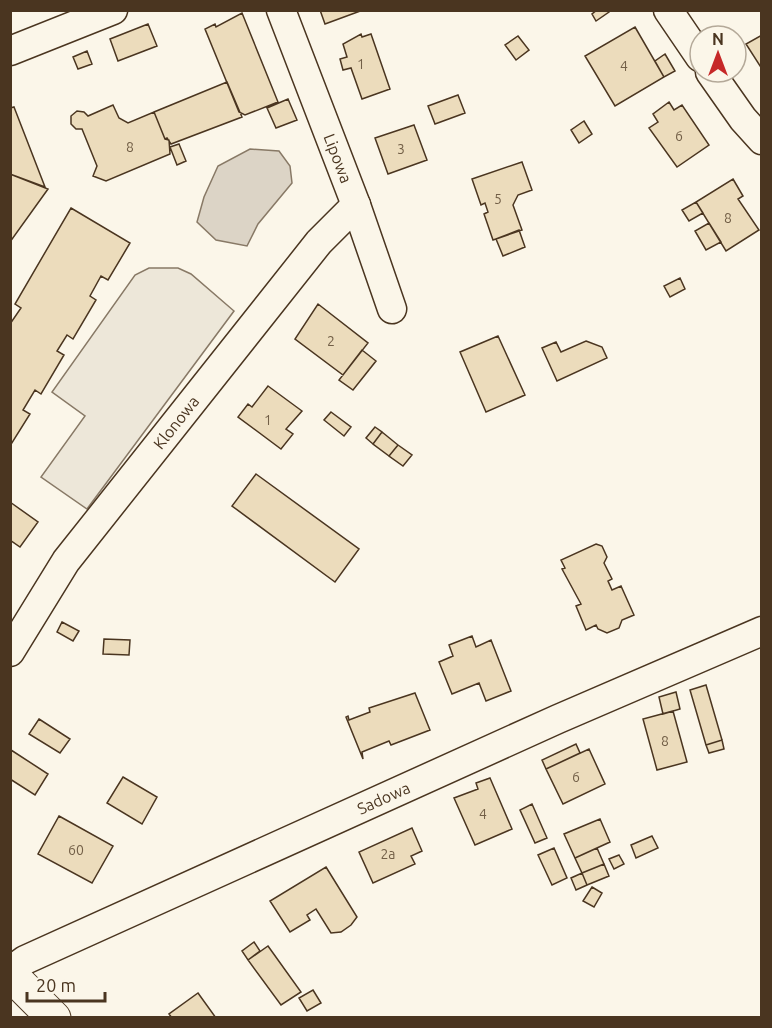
<svg xmlns="http://www.w3.org/2000/svg" width="772" height="1028" font-family="Ubuntu,sans-serif">
  <rect width="100%" height="100%" fill="#fbf6e9"/>
  <!-- parking -->
  <path fill="#ede7d9" stroke="#887966" stroke-width="1.5" d="M149,268h29l13,6 43,37 -147,198 -46,-32 44,-61 -33,-24 83,-117z"/>
  <!-- water -->
  <path fill="#dcd4c6" stroke="#887966" stroke-width="1.5" d="M250,149l29,2 11,15 2,17 -34,41 -11,22 -31,-6 -19,-18 7,-25 14,-31z"/>
  <!-- building -->
  <path fill="#ecdcbc" stroke="#4a3520" stroke-width="1.5" d="M320,10h43l-38,14z
    M597,10h11l1,2 -13,9 -4,-7z
    M242,13l36,89 -33,13 -6,-3 -34,-83 10,-5 1,3z
    M148,24l9,22 -39,15 -8,-22z
    M635,27l29,50 -49,29 -30,-50z
    M361,34l1,3 9,-3 19,55 -28,10 -11,-31 -8,2 -3,-11 7,-2 -4,-13z
    M762,35v34l-16,-25z
    M518,36l11,14 -13,10 -11,-15z
    M87,51l5,13 -14,5 -5,-12z
    M665,54l10,17 -11,6 -9,-16z
    M227,82l15,35 -71,27 -4,-6 -2,1 -11,-27z
    M458,95l7,18 -30,11 -7,-18z
    M288,99l9,21 -21,8 -9,-20z
    M669,102l5,8 8,-5 27,40 -32,22 -28,-39 9,-6 -5,-8z
    M113,105l6,13 9,5 26,-11 11,27 4,1 1,14 -64,27 -13,-5 4,-10 -15,-37h-6l-5,-5v-8l6,-5 7,1 4,4z
    M14,107l31,80 -35,-13v-66z
    M584,121l8,13 -13,9 -8,-13z
    M414,125l13,35 -39,14 -13,-36z
    M179,144l7,17 -9,4 -7,-18z
    M522,162l10,28 -14,5 -5,10 9,25 -29,10 -9,-26 4,-2 -3,-9 -4,2 -9,-26z
    M10,174l38,15 -38,53z
    M733,179l10,17 -5,3 21,31 -33,21 -30,-49z
    M696,202l7,11 -14,8 -7,-11z
    M71,208l59,35 -22,37 -7,-4 -11,20 6,4 -23,39 -6,-4 -10,16 7,4 -23,39 -6,-4 -12,20 7,4 -20,32v-122l11,-16 -6,-4z
    M709,223l12,19 -15,8 -11,-19z
    M519,230l6,17 -22,9 -7,-17z
    M680,278l5,11 -15,8 -6,-11z
    M318,304l50,39 -25,32 -48,-36z
    M498,336l27,59 -39,17 -26,-60z
    M586,341l16,6 5,11 -50,23 -15,-33 14,-6 5,10z
    M362,350l14,11 -23,29 -14,-10z
    M268,386l34,25 -16,18 7,5 -12,15 -43,-32 10,-13 4,3z
    M331,412l20,15 -7,9 -20,-16z
    M375,427l7,5 -9,12 -7,-6z
    M382,432l16,13 -9,11 -16,-12z
    M398,445l14,10 -9,11 -14,-10z
    M256,474l103,75 -24,33 -103,-76z
    M10,502l28,20 -18,25 -10,-7z
    M596,544l6,2 5,11 -3,6 8,16 -4,2 4,9 9,-4 13,29 -12,5 -3,8 -12,5 -9,-4 -2,-4 -10,5 -10,-24 5,-2 -19,-35 3,-1 -4,-8z
    M62,622l17,9 -6,10 -16,-9z
    M472,636l4,11 15,-7 20,51 -25,10 -7,-18 -27,11 -13,-32 14,-6 -4,-11z
    M104,639l26,1 -1,15 -26,-1z
    M706,685l16,55 -16,5 -16,-55z
    M676,692l4,17 -17,5 -4,-17z
    M415,693l15,37 -39,15 -2,-4 -27,11 1,7 -17,-42 2,-1 1,4 21,-8 -1,-4z
    M673,711l14,51 -30,8 -14,-51z
    M39,719l31,20 -10,14 -31,-19z
    M722,740l2,9 -15,4 -3,-8z
    M576,744l4,9 -34,16 -4,-9z
    M589,749l16,35 -42,20 -17,-35z
    M11,750l37,24 -13,21 -25,-16z
    M123,777l34,20 -15,27 -35,-21z
    M490,778l22,51 -37,16 -21,-47 24,-9 -2,-6z
    M532,804l15,34 -12,5 -15,-33z
    M59,816l54,30 -21,37 -54,-29z
    M600,819l10,23 -35,16 -11,-24z
    M412,828l10,23 -11,5 4,8 -42,19 -14,-31z
    M652,836l6,12 -22,10 -5,-13z
    M554,848l13,30 -15,7 -14,-30z
    M597,848l7,16 -22,9 -7,-15z
    M619,855l5,9 -10,5 -5,-10z
    M604,864l5,12 -22,9 -5,-12z
    M326,867l31,50 -6,8 -10,7 -10,1 -15,-24 -9,6 3,5 -20,12 -20,-31z
    M582,873l5,12 -11,5 -5,-12z
    M592,887l10,6 -8,14 -11,-6z
    M254,942l6,9 -12,9 -6,-9z
    M268,946l33,46 -20,13 -33,-45z
    M313,990l8,13 -14,8 -8,-13z
    M198,993l18,25h-44l-3,-4z"/>
  <g fill="none" stroke-linecap="round" stroke-linejoin="round">
    <!-- minor casing -->
    <g stroke="#4a3520" stroke-width="31">
      <g id="minor">
        <path id="s1" d="M281,10l75,195 36,104"/>
        <path d="M668,10l32,47"/>
        <path d="M10,51l103,-41"/>
        <path d="M710,72l33,47 19,21"/>
        <path id="s2" d="M10,652l56,-91 253,-319 37,-37"/>
        <path id="s3" d="M10,971l15,-11 533,-241 204,-88"/>
      </g>
    </g>
    <!-- major casing -->
    <g stroke="#4a3520" stroke-width="35">
      <path id="major" d="M10,974l44,44"/>
    </g>
    <!-- minor -->
    <use href="#minor" stroke="#fbf6e9" stroke-width="28"/>
    <!-- major -->
    <use href="#major" stroke="#fbf6e9" stroke-width="33"/>
  </g>
  <g text-anchor="middle" dominant-baseline="central" stroke-width="4.5" stroke-linejoin="round" paint-order="stroke">
    <!-- number labels -->
    <g font-size="14" fill="#725f47">
      <text x="361" y="64">1</text>
      <text x="624" y="66">4</text>
      <text x="679" y="136">6</text>
      <text x="130" y="147">8</text>
      <text x="401" y="149">3</text>
      <text x="498" y="199">5</text>
      <text x="728" y="218">8</text>
      <text x="331" y="341">2</text>
      <text x="268" y="420">1</text>
      <text x="665" y="741">8</text>
      <text x="576" y="777">6</text>
      <text x="483" y="814">4</text>
      <text x="76" y="850">60</text>
      <text x="388" y="854">2a</text>
    </g>
    <!-- street labels -->
    <g font-size="16" fill="#4a3520" stroke="#fbf6e9">
      <text stroke="none"><textPath href="#s1" startOffset="159">Lipowa</textPath></text>
      <text stroke="none"><textPath href="#s2" startOffset="284">Klonowa</textPath></text>
      <text stroke="none"><textPath href="#s3" startOffset="412">Sadowa</textPath></text>
    </g>
  </g>
  <!-- border -->
  <rect width="772" height="1028" fill="none" stroke="#4a3520" stroke-width="24"/>
  <!-- north arrow -->
  <g transform="translate(718 54)"><circle r="28" fill="#fbf6e9" stroke="#b4a999" stroke-width="1.5"/>
  <path d="M0-4.5L10 22L0 15L-10 22Z" fill="#c62828"/>
  <text y="-9" font-size="16" font-weight="bold" text-anchor="middle" fill="#4a3520">N</text>
  </g>
  <!-- scale -->
  <path d="M27 992v9h78v-9" fill="none" stroke="#4a3520" stroke-width="3"/>
  <text x="36" y="992" font-size="18" fill="#4a3520" stroke="#fbf6e9" stroke-width="4.5" paint-order="stroke">20 m</text>
</svg>
